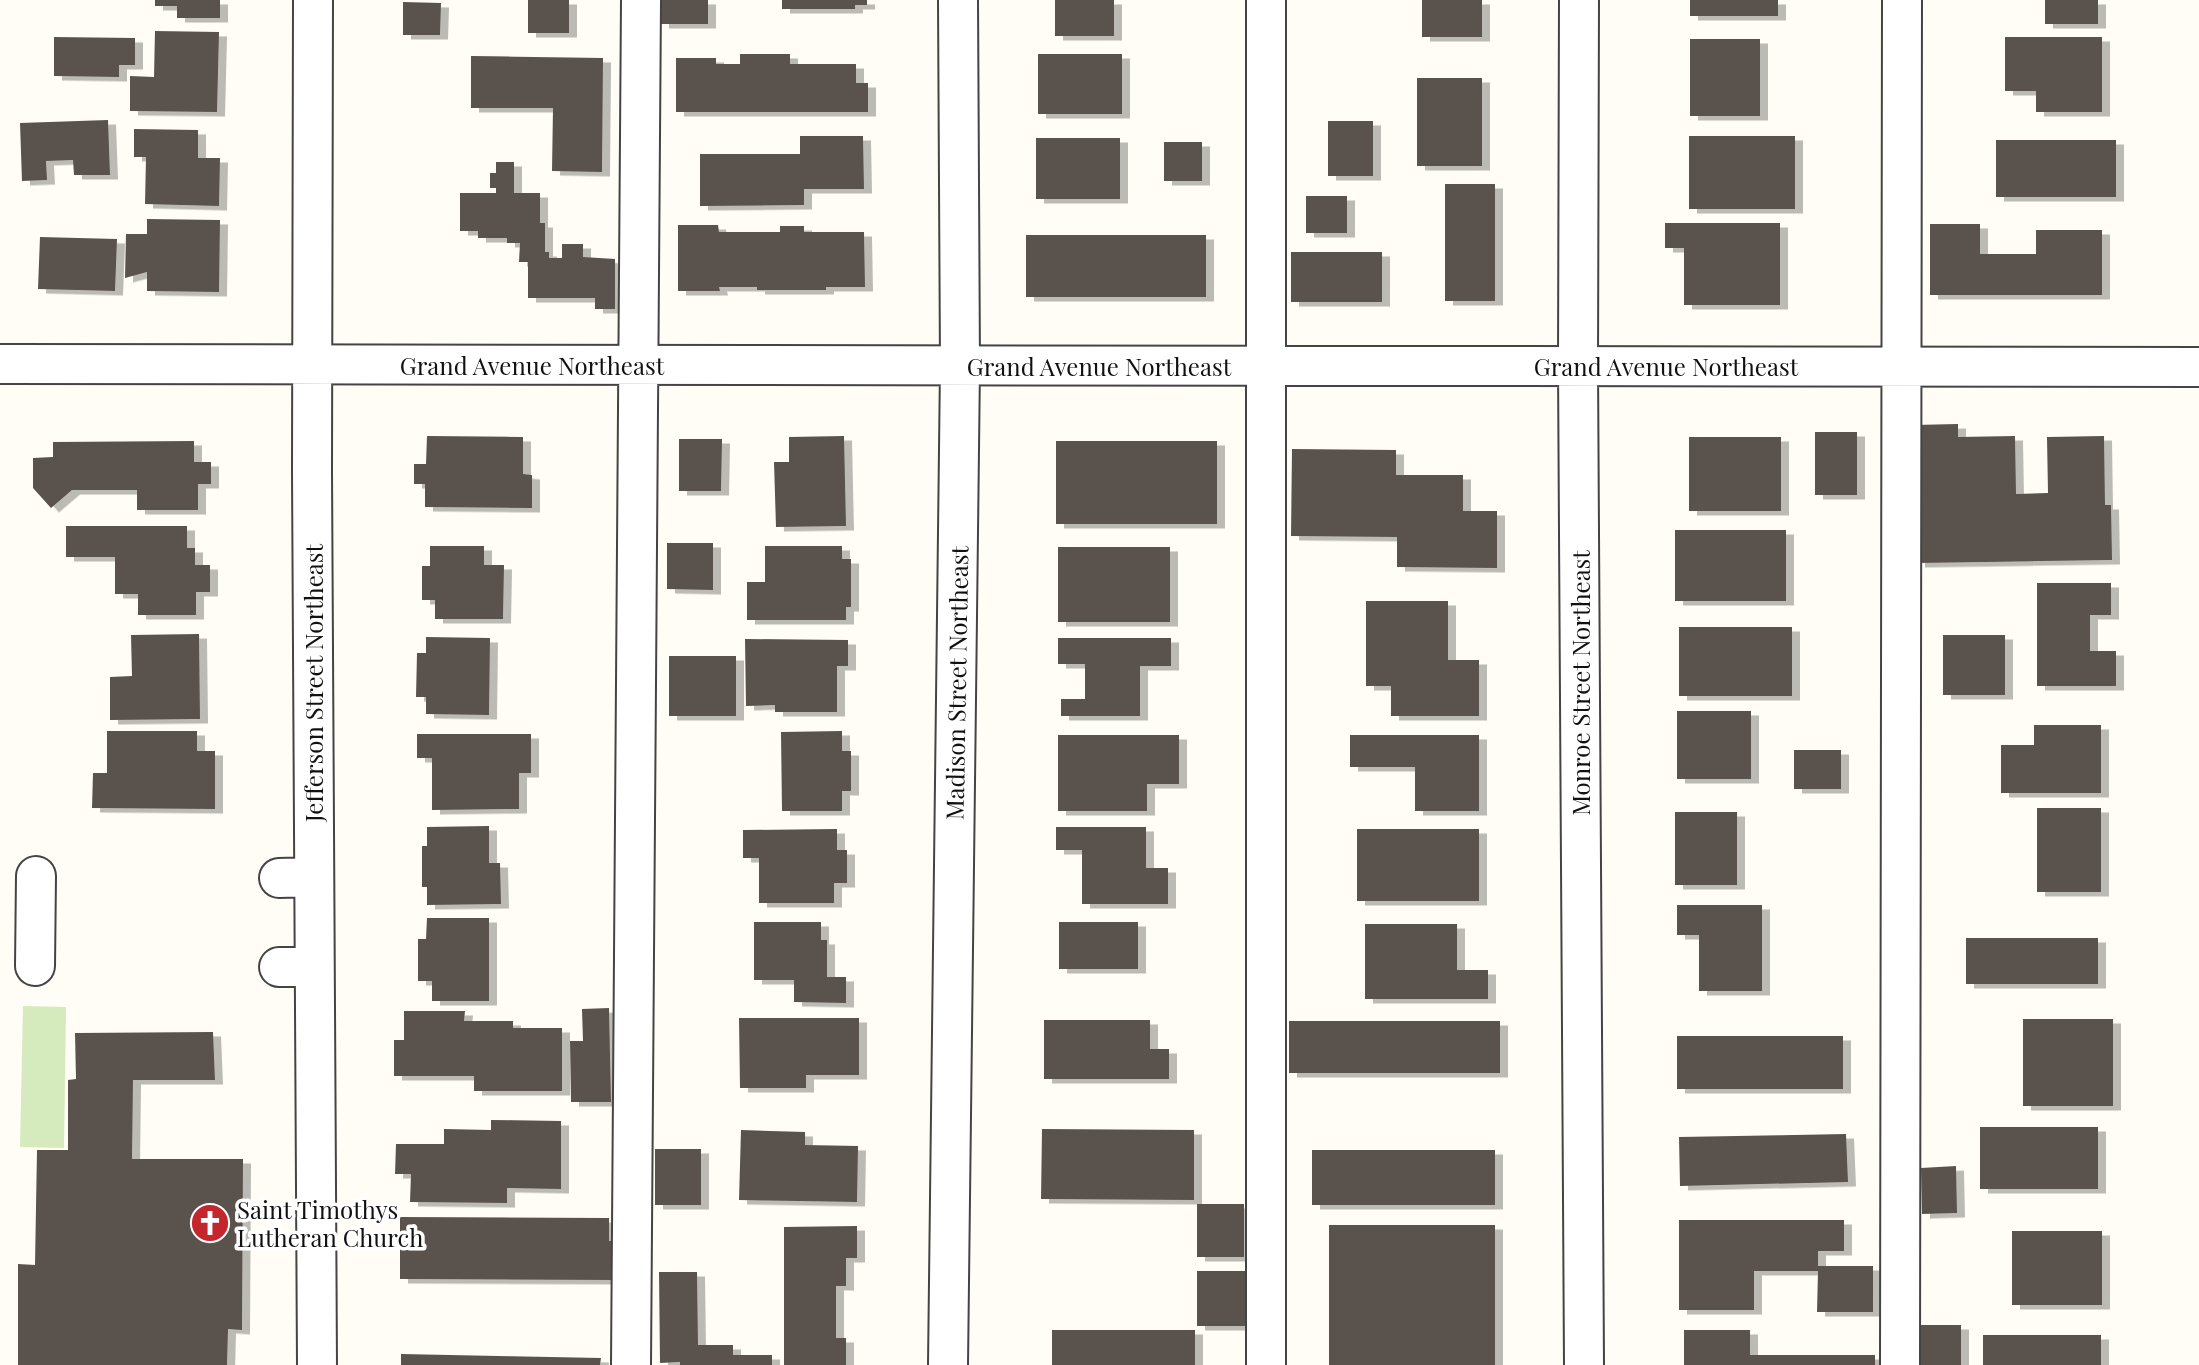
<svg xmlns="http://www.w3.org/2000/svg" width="2199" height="1365" font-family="'Playfair Display',serif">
  <defs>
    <filter id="shadow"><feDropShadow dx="8" dy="4.5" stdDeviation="0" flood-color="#0004"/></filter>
  </defs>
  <rect width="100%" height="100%" fill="#fffdf5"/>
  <!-- green -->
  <path fill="#d5ebbd" d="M23,1006l43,1 -2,141 -44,-1z"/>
  <!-- building -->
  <path fill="#5a524d" filter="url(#shadow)" d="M155,0h65v18h-43v-12h-22z
    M528,0h41v33h-41z
    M661,0h47v24h-47z
    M782,0h85v5h-12v4h-73z
    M1055,0h59v36h-59z
    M1422,0h60v37h-60z
    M1690,0h88v16h-88z
    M2045,0h53v24h-53z
    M403,2l38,1 -1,32h-37z
    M155,31l64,1 -2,80 -87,-1v-35l24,1z
    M54,37l81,1v27h-16v12l-65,-1z
    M2005,37h97v75h-66v-21h-31z
    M1690,39h70v77h-70z
    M740,54h50v10h66v19h12v29h-192v-54h40v6h24z
    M1038,54h84v60h-84z
    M471,56l132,2 -1,114 -50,-1 1,-63h-82z
    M1417,78h65v88h-65z
    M108,120l2,55h-36l-1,-15 -27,1 1,19 -25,1 -2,-58z
    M1328,121h45v55h-45z
    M134,129l64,1v28h22l-1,48 -74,-2 1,-47h-12z
    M800,136h63l1,53h-60v16l-104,1v-52h100z
    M1689,136h106v73h-106z
    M1036,138h84v61h-84z
    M1996,140h120v57h-120z
    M1164,142h38v39h-38z
    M496,162h18v31h26v30h5v29h4v6h13v-14h21v13l32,2v50h-20v-11h-67v-36h-9l1,-19h-13v-5h-29v-7h-18v-38h36v-5h-6v-15h6z
    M1445,184h50v117h-50z
    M1306,196h41v37h-41z
    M147,219l73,1 -1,72 -72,-1v-19l-22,6 1,-44h21z
    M1665,223h115v82h-96v-57h-19z
    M1930,224h50v30h56v-24h66v65h-172z
    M678,225h40l1,7h61v-6h24v6h60l1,55h-39v3h-69v-3h-38l1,4h-42z
    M1026,235h180v62h-180z
    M40,237l77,2 -2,52 -77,-2z
    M1291,252h91v50h-91z
    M1958,424v13l57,-1 1,58 32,-1 -1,-56 57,-1 1,69h6l1,55 -195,3 -3,-138z
    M1815,432h42v63h-42z
    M427,436l96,1v37l9,1v33l-107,-1v-23h-11v-20h12z
    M844,436l2,90 -70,1 -2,-65h15v-25z
    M1689,437h92v74h-92z
    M679,439h43l-1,52h-42z
    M194,441v21h17v22h-13v26h-61v-20h-65l-21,18 -18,-20v-30l20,-1v-15z
    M1056,441h161v83h-161z
    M1292,449l104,1v25h67v36h34v57l-100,-1v-30l-106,-1z
    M66,526h121v22h8v17h15v27h-14v23h-58v-21h-23v-37h-49z
    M1675,530h111v71h-111z
    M667,543h46v47l-46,-1z
    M430,546h54v19h20l-1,54h-68v-19h-13v-34h8z
    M765,546h77v13h9v48h-5v13h-99v-38h18z
    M1058,547h112v75h-112z
    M2037,583h74v32h-21v36h26v35h-79z
    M1366,601h82v59h31v56h-88v-30h-25z
    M1679,627h113v69h-113z
    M199,634l1,85 -90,1v-43l22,-1 -1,-41z
    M1943,635h62v60h-62z
    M426,637l64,1 -1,77 -63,-1v-17h-10l1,-44h9z
    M1058,638h113v28h-31v50h-79v-17h24v-35h-27z
    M745,639l103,1v26h-11v46h-62v-7l-29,1z
    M669,656h67v60h-67z
    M1677,711h74v68h-74z
    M2034,725h67v68h-100v-48h33z
    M107,731h90v20h18v58l-123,-1 1,-35h14z
    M842,731v20h9v40h-9v20h-60l-1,-79z
    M417,734h114v39h-12v36l-87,1v-52h-15z
    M1058,735h121v49h-32v27h-89z
    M1350,735h129v76h-64v-44h-65z
    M1794,750h47v39h-47z
    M2037,808h64v84h-64z
    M1675,812h62v73h-62z
    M489,826v37h11l1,41 -74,1v-18h-5v-41h5v-19z
    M1056,827h90v41h22v36h-86v-54h-26z
    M837,829v21h10v33h-13v20h-75v-45h-16v-28z
    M1357,829h122v72h-122z
    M1677,905h85v86h-63v-56h-22z
    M427,918h62v83h-57v-20h-14v-42h8z
    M754,922h67v18h6v37h19v26l-52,-1v-22h-40z
    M1059,922h79v47h-79z
    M1365,924h92v46h31v29h-123z
    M1966,938h132v46h-132z
    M609,1008l2,94h-40l-1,-61h13l-1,-32z
    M404,1011h61l-1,10h49v7h49v63h-88v-15h-80v-36h10z
    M739,1018h120v57h-53v13h-66z
    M2023,1019h90v87h-90z
    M1044,1020h106v29h19v30h-125z
    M1289,1021h211v52h-211z
    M213,1032l2,48h-82l-1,79h111l-1,171 -14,-1 -1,36h-209v-101l17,1 2,-115h31v-70l8,-1 -1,-46z
    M1677,1036h166v53h-166z
    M491,1120l70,1v68l-54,-1v15l-97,-1 1,-28h-16l1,-30h48v-15l47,1z
    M1980,1127h118v62h-118z
    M1042,1129l152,1v70l-153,-1z
    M741,1130l64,2v13l53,1 -1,56 -118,-2z
    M1846,1134l2,48 -168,4 -1,-49z
    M655,1149h46v56h-46z
    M1312,1150h183v55h-183z
    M1956,1166l1,47 -35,1 -1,-46z
    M1197,1204h47v53h-47z
    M400,1217l209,1v23h11v39l-220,-1z
    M1679,1220h165v31h-26v15h55v46h-56l1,-41h-64v39h-75z
    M1329,1225h166v140h-166z
    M857,1226v32h-11v28h-10v52h10v27h-62v-138z
    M2012,1231h90v74h-90z
    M1197,1271h49v55h-49z
    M659,1272h38l1,73h35v10h39v10h-92v-3l-20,1z
    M1914,1325h47v40h-47z
    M1052,1330h143v35h-143z
    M1684,1330h66v25h125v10h-191z
    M1983,1335h118v30h-118z
    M401,1354l200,4 -1,7h-199z"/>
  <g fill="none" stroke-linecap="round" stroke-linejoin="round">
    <!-- minor casing -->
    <g stroke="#444" stroke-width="42">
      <path id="minor" d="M313,0l-1,471 5,894
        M1579,0l-1,366 6,999
        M0,364l2199,3
        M279,878l35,-1
        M35,966l1,-90
        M279,967h35
        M631,1365l10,-1365
        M948,1365l12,-999 -2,-366
        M1266,1365v-1365
        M1900,1365l2,-1365"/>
    </g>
    <!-- minor -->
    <use href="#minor" stroke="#fff" stroke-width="38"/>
  </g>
  <!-- icons -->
  <defs>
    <g id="church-disc" transform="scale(2.0125)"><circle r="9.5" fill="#c4262e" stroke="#fff"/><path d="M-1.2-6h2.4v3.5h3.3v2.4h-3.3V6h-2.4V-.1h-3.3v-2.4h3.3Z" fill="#fff"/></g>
  </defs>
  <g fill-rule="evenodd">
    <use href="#church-disc" x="210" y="1223"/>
  </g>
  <g text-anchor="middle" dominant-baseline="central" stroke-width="7" stroke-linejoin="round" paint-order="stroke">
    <!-- street labels -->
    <g font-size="24" fill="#111" stroke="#fff">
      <text x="532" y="365">Grand Avenue Northeast</text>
      <text x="1099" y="366">Grand Avenue Northeast</text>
      <text x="1666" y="366">Grand Avenue Northeast</text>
      <text transform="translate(313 683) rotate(-90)">Jefferson Street Northeast</text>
      <text transform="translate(956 683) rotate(-89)">Madison Street Northeast</text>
      <text transform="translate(1580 683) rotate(-90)">Monroe Street Northeast</text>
    </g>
    <!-- poi labels -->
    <g font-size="24" fill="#111" stroke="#fff" text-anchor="start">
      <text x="237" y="1209">Saint Timothys<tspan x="237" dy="28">Lutheran Church</tspan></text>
    </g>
  </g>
</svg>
